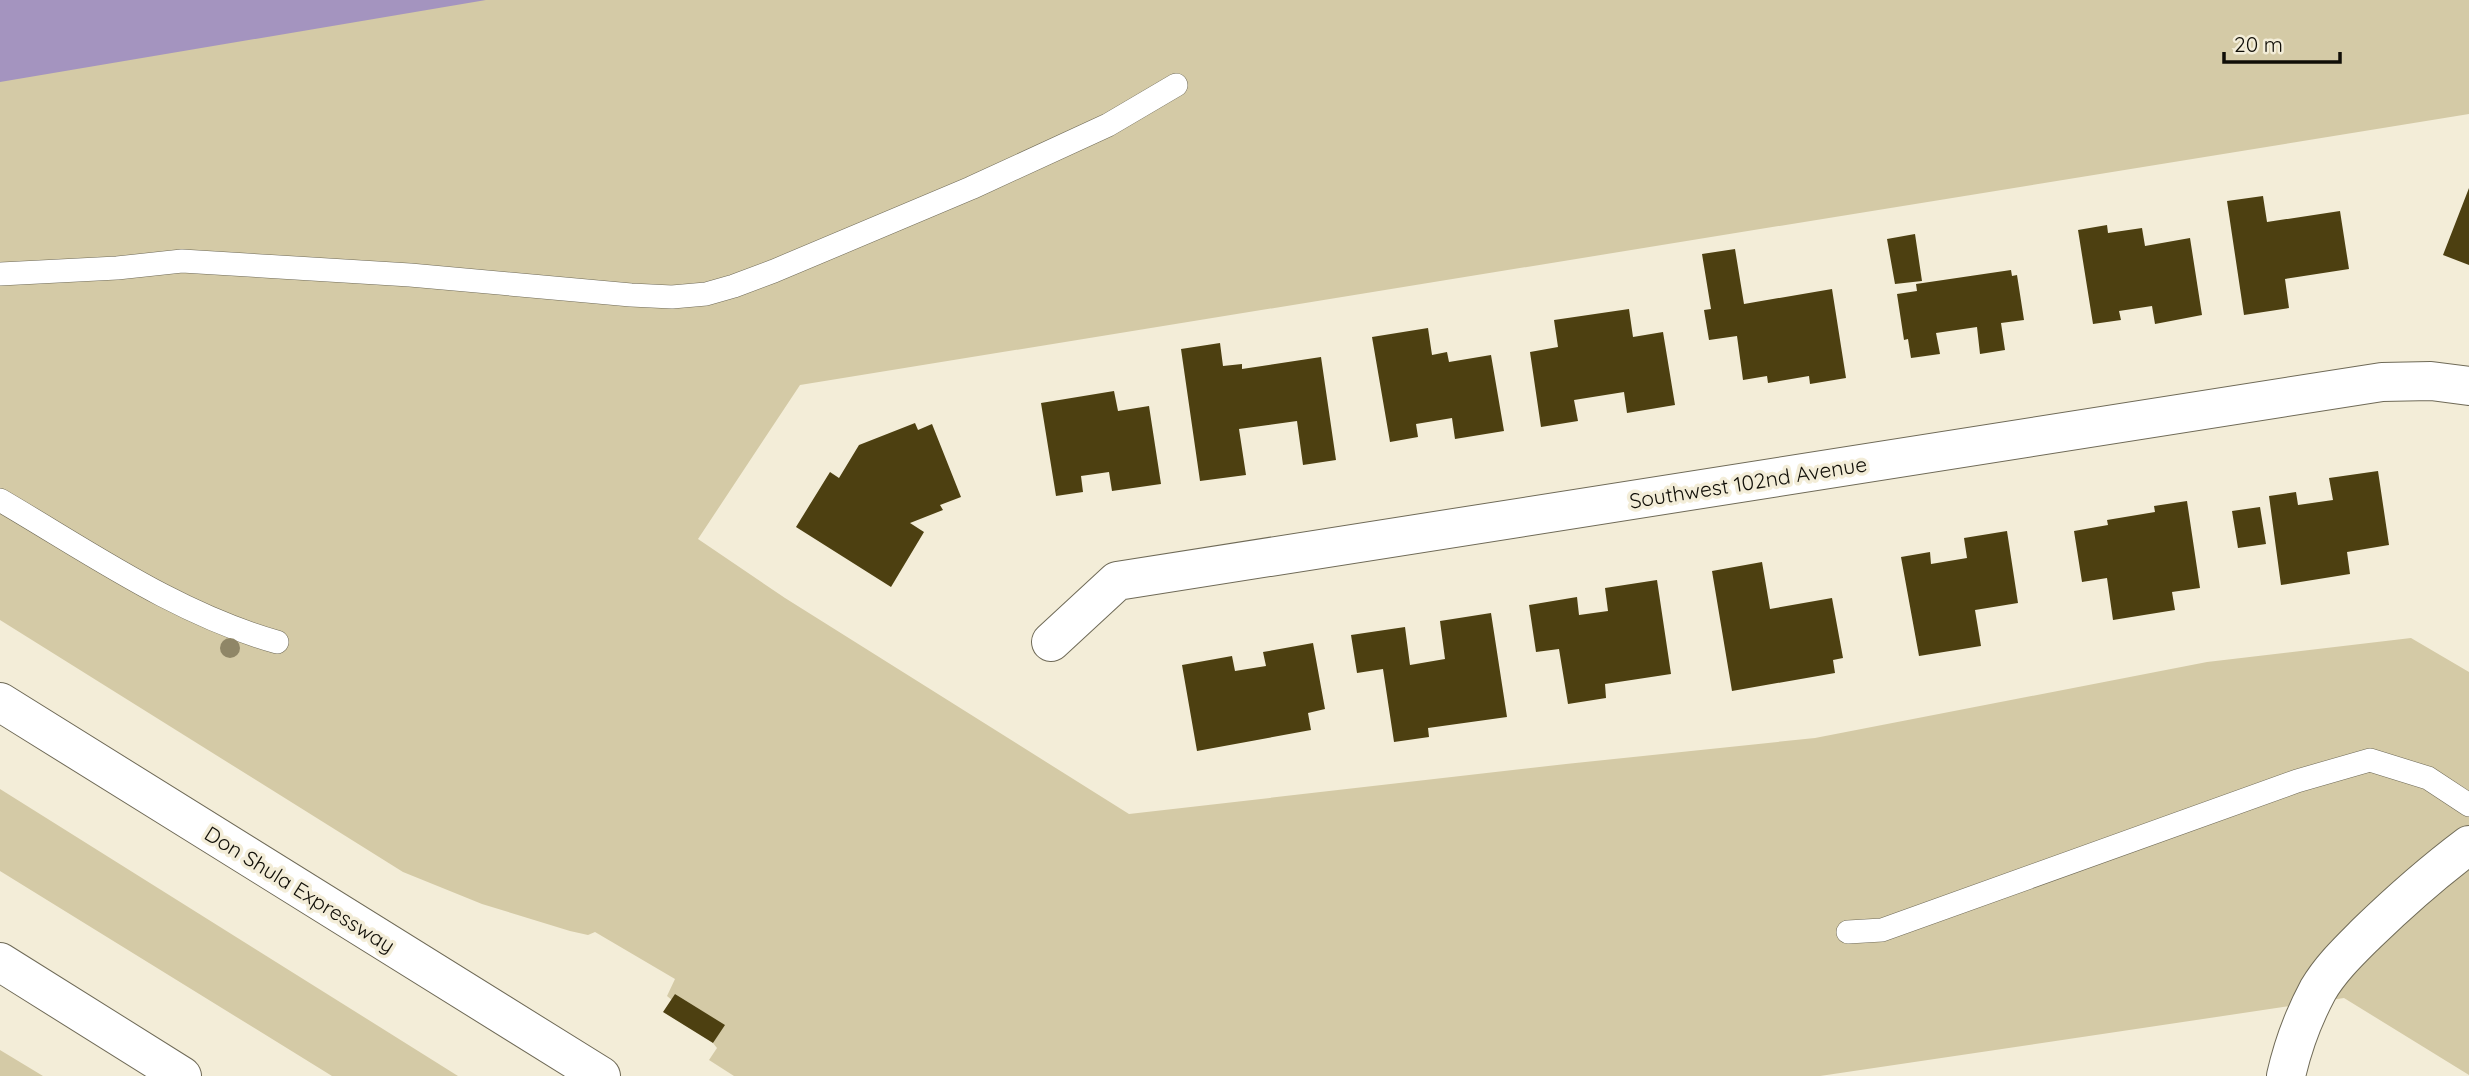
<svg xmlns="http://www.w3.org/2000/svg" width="2469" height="1076" font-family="Quicksand,sans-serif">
  <rect width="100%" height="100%" fill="#f3edd8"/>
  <!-- green -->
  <path fill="#d4caa6" d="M0,0h2469v114l-1669,271 -102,154 87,59 344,216 437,-50 249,-26 392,-76 204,-24 58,34v403l-125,-77 -524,78h-1086l-25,-16 8,-12 -4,-5 11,-18 -49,-31 -3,6 -5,-4 8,-17 -80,-47 -7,3 -18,-4 -88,-27 -79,-32 -403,-252z
    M0,789l458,287h-126l-332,-205z
    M0,1050l43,26h-43z"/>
  <!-- water -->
  <path fill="#a494bf" d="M0,0h486l-486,82z"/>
  <!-- building -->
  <path fill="#4d4011" d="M2469,188v77l-26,-10z
    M2263,196l4,26 73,-11 9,58 -64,10 4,29 -45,7 -17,-114z
    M2107,225l1,8 34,-5 3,18 45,-8 12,77 -47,9 -3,-18 -33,5 2,9 -28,4 -15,-94z
    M1915,234l7,47 -27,3 -8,-45z
    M1735,249l9,55 88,-15 14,89 -36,6 -1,-8 -41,7 -1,-7 -24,4 -6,-44 -28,4 -5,-30 7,-1 -9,-55z
    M2011,270l1,6 5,-1 7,45 -23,3 4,27 -25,4 -3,-27 -41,6 4,21 -29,4 -3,-19 -4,1 -7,-46 20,-3 -1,-7z
    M1629,309l4,28 30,-5 12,73 -48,8 -3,-21 -50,8 4,21 -37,6 -11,-75 28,-5 -4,-27z
    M1428,328l4,27 15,-3 2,10 42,-7 13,76 -49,8 -3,-21 -36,6 2,13 -28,5 -18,-105z
    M1220,343l3,23 19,-2v5l79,-12 15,103 -33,5 -6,-44 -58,8 7,46 -46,6 -19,-132z
    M1114,391l4,20 31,-5 12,78 -49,7 -3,-19 -28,4 2,16 -27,4 -15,-93z
    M915,423l3,7 14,-6 29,73 -21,8 3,5 -33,13 14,9 -33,55 -95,-60 34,-55 9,6 20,-33z
    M2378,471l11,74 -42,7 3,22 -69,11 -12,-89 27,-4 2,13 35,-5 -4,-22z
    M2187,501l13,87 -28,4 3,18 -62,10 -6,-42 -25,4 -8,-51 34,-6 -1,-5 48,-8 -1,-6z
    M2260,507l6,37 -28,4 -6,-37z
    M2007,531l11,72 -43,7 6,36 -62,10 -18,-99 29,-5 1,12 36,-6 -3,-20z
    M1762,562l8,47 62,-11 11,60 -10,2 2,13 -103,18 -20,-120z
    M1657,580l14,94 -66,10 1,14 -38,6 -9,-55 -23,3 -7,-47 48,-8 2,18 29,-4 -3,-23z
    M1491,613l16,104 -79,11 1,9 -35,5 -11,-73 -26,4 -6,-38 54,-8 5,38 35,-6 -5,-38z
    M1313,643l12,66 -17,4 3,17 -114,21 -15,-86 50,-9 3,15 31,-5 -3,-14z
    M675,994l50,31 -12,18 -50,-31z"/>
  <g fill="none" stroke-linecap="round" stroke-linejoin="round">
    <!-- lane casing -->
    <g stroke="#6f6a57" stroke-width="24">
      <path id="lane" d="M0,274l117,-6 65,-7 228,14 221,20 41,2 34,-3 28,-8 40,-15 197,-83 137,-63 68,-40
        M0,500c89,52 177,114 277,142
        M1848,932l34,-2 415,-149 73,-21 58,18 41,27"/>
    </g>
    <!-- street casing -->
    <g stroke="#6f6a57" stroke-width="40">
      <path id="street" d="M1051,642l66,-61 1265,-199 49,-1 38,5
        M2286,1076c7,-31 17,-58 32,-86 13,-22 31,-39 49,-57 32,-31 66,-61 102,-88"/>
    </g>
    <!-- highway casing -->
    <g stroke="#6f6a57" stroke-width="40">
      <path id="highway" d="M0,702l601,374
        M0,962l182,114"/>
    </g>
    <!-- lane -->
    <use href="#lane" stroke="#fff" stroke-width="23"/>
    <!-- street -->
    <use href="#street" stroke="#fff" stroke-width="38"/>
    <!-- highway -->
    <use href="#highway" stroke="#fff" stroke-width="38"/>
  </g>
  <!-- trees -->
  <circle fill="#8f8667" cx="230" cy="648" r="10"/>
  <g text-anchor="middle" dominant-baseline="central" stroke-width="7" stroke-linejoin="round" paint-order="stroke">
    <!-- street labels -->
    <g font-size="21" fill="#100e07" stroke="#f3edd8">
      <text transform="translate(1748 482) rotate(-9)">Southwest 102nd Avenue</text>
      <text transform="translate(300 889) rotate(32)">Don Shula Expressway</text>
    </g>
  </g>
  <!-- scale -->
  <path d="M2224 52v10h116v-10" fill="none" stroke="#100e07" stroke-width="3.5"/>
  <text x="2234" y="52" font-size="21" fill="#100e07" stroke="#f3edd8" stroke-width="5" paint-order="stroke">20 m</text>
</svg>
